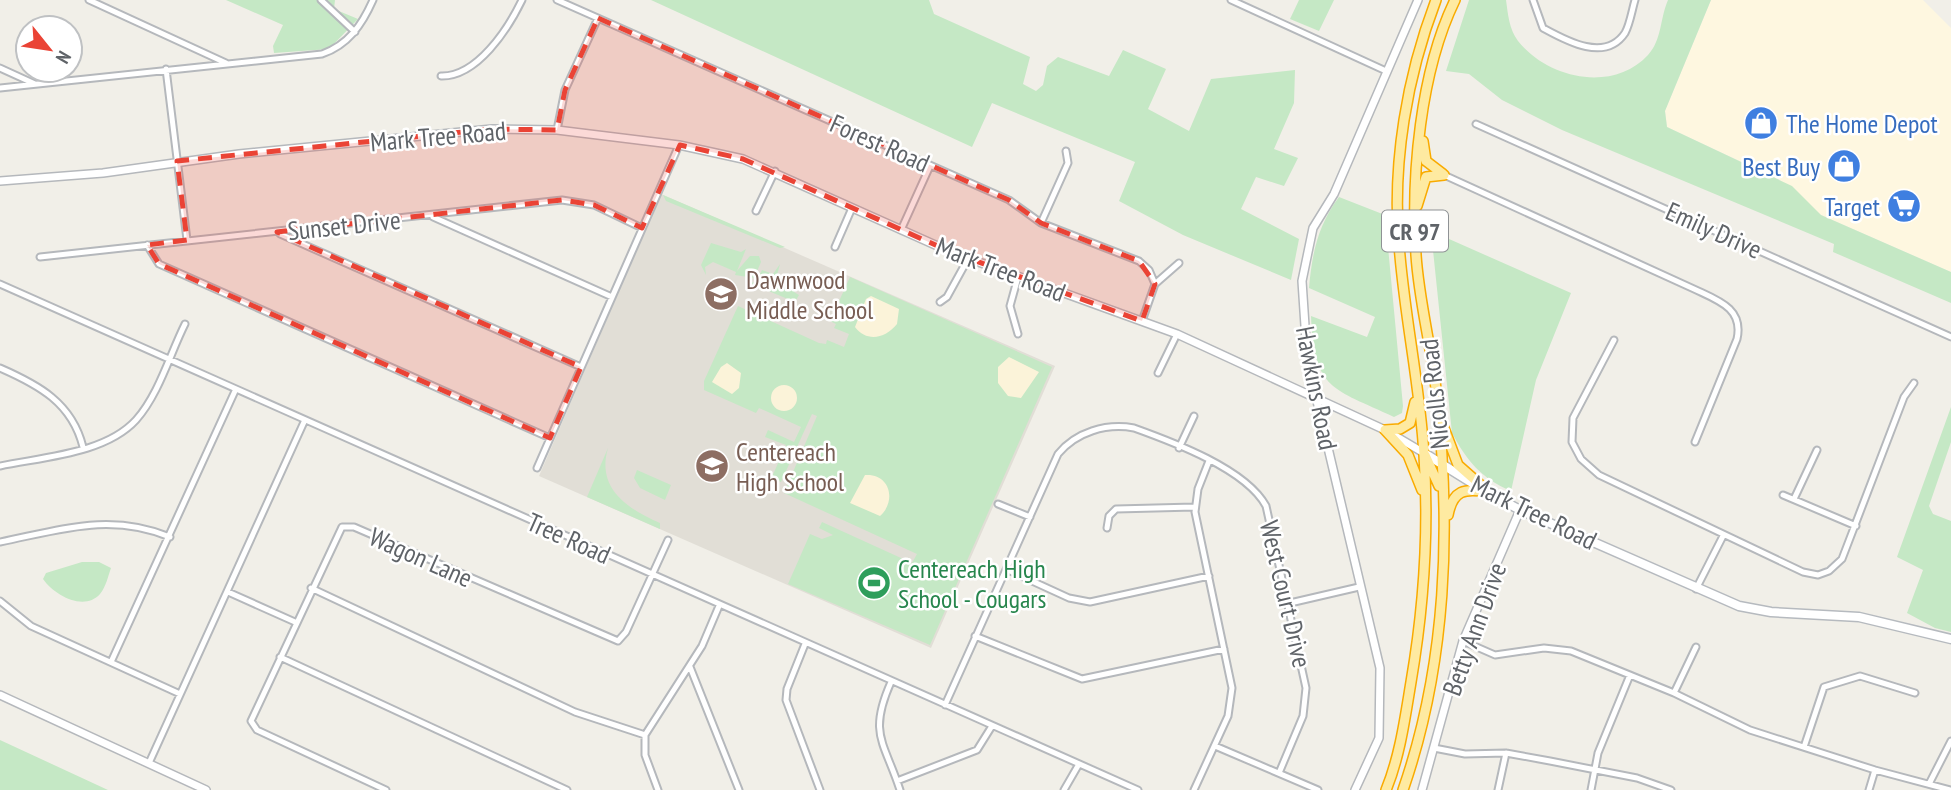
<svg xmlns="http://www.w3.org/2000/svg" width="1951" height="790" font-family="'PT Sans Narrow',sans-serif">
  <rect width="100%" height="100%" fill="#f1efe8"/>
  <!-- commercial -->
  <path fill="#fef7e0" d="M1711,0h212l28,28v244l-130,-57 -41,-35 -113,-53 -2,-16z"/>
  <!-- education -->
  <path fill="#e1ded6" d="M661,194l394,172 -124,282 -392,-172z"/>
  <!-- green -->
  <path fill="#c5e8c5" d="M226,0h109l-1,9 24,10 -29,30 -55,4 -1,-7 10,-21z
    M651,0h278l5,14 96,43 -7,27 13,7 7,-6 4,-19 11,-9 51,19 14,-26 43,19 -18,40 41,22 22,-52 84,-9 -1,33 -20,46 24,9 -14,28 -28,-9 -15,32 58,30 -8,41 -108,-45 -64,-34 16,-39 -143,-59 -20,44z
    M1299,0h35l-15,31 -29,-12z
    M1469,0h37c2,14 3,29 12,41 30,38 95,52 130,14 14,-15 12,-37 20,-55h43l-46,111 2,16 125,59 29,29 130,57v31l-118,-51 1,-8 -272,-114 -60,-30 -33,-26 -23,-3z
    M663,195l122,52 -5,1 -114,-47z
    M1339,197l46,18 18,191 -1,7 -8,4c-61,-29 -80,-26 -83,-101l56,21 8,-20 -66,-29c3,-35 9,-63 30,-91z
    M1431,231l140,62 -35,87 -25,111c-30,-13 -44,-30 -59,-58z
    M711,243l30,9 5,-3 -9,22 13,-15h9l2,6 -7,16 -19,-3 1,-3 -23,-10 -8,5 1,8 -5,-10z
    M780,264l-3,11 21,9 -4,8 5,3 -4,7 -46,-19 7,-1 6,-12 11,4z
    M850,277l202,90 -122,278 -142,-61 22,-50 12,5 11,-4 -14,-7 3,-6 90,41 5,-9 -133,-61 33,-77 -5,-2 -31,68 -10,-3 15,-34 -21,-8 3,-7 26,12 7,-15 -42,-19 -3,5 -52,-23v-9l34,-75 81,37 7,1 1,-4 17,7 5,-13 -15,-6 2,-4 -6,-3z
    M1951,407v35l-22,64 4,8 18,7v111l-16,-4 -28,-15 16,-43 -26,-13z
    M608,448c-12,41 20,61 52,75v6l-73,-32z
    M637,470l34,15 -6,15 -25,-12 -6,-10z
    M82,562h17l12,6c-3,8 -5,19 -11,26 -16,18 -46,1 -57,-15l3,-6z
    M0,740l108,50h-108z"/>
  <!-- sand -->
  <path fill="#fbf3d9" d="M871,296l28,13 -2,15c-11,14 -30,19 -42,3l11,-28z
    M1009,357l30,15 -18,26 -13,-2 -10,-13v-16z
    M727,363l14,10 -2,15 -7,6 -20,-12 9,-15z
    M771 398a13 13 0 1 1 26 0a13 13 0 1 1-26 0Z
    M865,475c25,-2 32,26 15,41l-30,-13z"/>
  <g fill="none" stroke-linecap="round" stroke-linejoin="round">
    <!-- minor casing -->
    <g stroke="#b5b8bc" stroke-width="9">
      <path id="minor" d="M89,0l137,63
        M321,0l34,32
        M557,0l452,200 32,23 98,38 10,9 6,14 -13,37
        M1231,0l155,71
        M1533,0l10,28c22,12 62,35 82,5 5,-9 7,-23 10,-33
        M0,68l35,16
        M166,69l21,171
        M441,76c36,1 67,-47 81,-76
        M0,88l322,-34c26,-9 40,-29 51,-54
        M1476,124l475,213
        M557,130l8,-40 33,-72
        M1444,175l250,114c23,11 50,19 43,50l-42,103
        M756,211l19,-40
        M433,217l179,80
        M1041,223l27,-60 -2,-12
        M901,230l29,-64
        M280,234l301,133
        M147,245l12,19 391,174
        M835,247l17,-39
        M40,257l522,-57 32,5 48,23
        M0,284l1138,506
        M1155,284l24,-21
        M940,302l7,-5 22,-40
        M1018,334l-8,-28 8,-29
        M1614,340l-41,78 -1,24 9,17 18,16 204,97 15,3 11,-4 13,-12 62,-162 10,-14
        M0,368c39,17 72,35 83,79
        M1158,373l19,-39
        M1179,448l15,-32
        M0,466c42,-9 105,-12 136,-46 23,-26 34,-66 49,-96
        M537,468l142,-323
        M1783,495l73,31
        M1794,499l23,-49
        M998,504l32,13
        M1107,528l2,-12 7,-7 78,-2
        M0,542c60,-12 110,-30 170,-5
        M1008,570l61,28 21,4 119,-26
        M311,588l264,124 70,23
        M1696,589l27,-53
        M228,592l67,30
        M0,601l31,25 149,68
        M1290,603l69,-16
        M975,636l107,43 142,-30
        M1463,641l32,14 49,-7 27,3 103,42 76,37 125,40 75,20
        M805,644l-18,45 -1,11 34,90
        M280,657l287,133
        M111,662l124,-271
        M690,667l49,123
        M891,682c-23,52 -7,59 9,108
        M1674,693l22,-46
        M945,705l113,-251c18,-22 48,-31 76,-26 39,14 112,41 132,78l40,182 -3,28 -24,57
        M1215,746l103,44
        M1804,747l20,-60 36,-11 55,17
        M1434,748l31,6 41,-1 44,8 87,17 34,12
        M149,763l155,-341
        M897,781l80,-31 15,-24
        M1929,784l22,-43
        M386,790l-129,-60 -6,-9 91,-194h12l264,114 8,-9 42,-92
        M658,790l-13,-35v-20l57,-89 17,-40
        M1064,790l15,-26
        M1194,790l34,-74 4,-28 -37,-176 3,-23 11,-28
        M1498,790l8,-37
        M1591,790l7,-37 32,-78
        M1869,790l6,-20"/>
    </g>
    <!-- tertiary casing -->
    <g stroke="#b5b8bc" stroke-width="10">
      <path id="tertiary" d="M0,181l103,-8 136,-19 253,-25 65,1 122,15 64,14 208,93 226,82 208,96 39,23
        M0,695l206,95
        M1355,790l24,-52 1,-70 -64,-271 -10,-56 -4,-60 11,-53 21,-34 84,-194
        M1422,790l41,-149 57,-131"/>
    </g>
    <!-- secondary casing -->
    <g stroke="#b6babf" stroke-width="11">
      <path id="secondary" d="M1424,453l53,33
        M1489,493l31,17 219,96 32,6 88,5 92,22"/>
    </g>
    <!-- trunk casing -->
    <g stroke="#f9ab00" stroke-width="12">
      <path id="trunk" d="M1423,141l3,20 17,13
        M1417,206l9,-29 18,-2
        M1444,428l14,37 34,30
        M1385,430l23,25 14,35
        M1385,430l15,-1 10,-6 5,-21
        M1425,455l14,31
        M1448,515c5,-25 16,-27 40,-23
        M1386,790c14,-34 19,-72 25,-108 13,-76 18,-151 13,-227 -4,-71 -20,-140 -25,-211 -7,-81 8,-168 37,-244
        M1403,790c44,-127 48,-261 34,-393 -5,-48 -18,-95 -21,-142 -5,-79 4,-183 39,-255"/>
    </g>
    <!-- minor -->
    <use href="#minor" stroke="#fff" stroke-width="5"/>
    <!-- tertiary -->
    <use href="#tertiary" stroke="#fff" stroke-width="7"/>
    <!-- secondary -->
    <use href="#secondary" stroke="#fff" stroke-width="8"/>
    <!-- trunk -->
    <use href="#trunk" stroke="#feeaa1" stroke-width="9"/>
  </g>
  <!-- marked area -->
  <path fill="#ea4335" fill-opacity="0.2" stroke="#ea4335" stroke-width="5" stroke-dasharray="14 9" stroke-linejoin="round" d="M598,18l411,182 32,23 98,38 16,23 -13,37 -191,-69 -208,-93 -63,-14 -38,83 -48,-23 -32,-5 -285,32 304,135 -31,71 -391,-174 -12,-19 40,-5 -10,-79 315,-32 65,1 8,-40z"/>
  <!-- icons -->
  <defs>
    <g id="shop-disc" transform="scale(1.75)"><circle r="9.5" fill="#3f7fe0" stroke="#fff"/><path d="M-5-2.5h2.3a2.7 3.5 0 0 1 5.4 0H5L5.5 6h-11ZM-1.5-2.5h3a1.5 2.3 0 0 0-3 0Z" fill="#fff"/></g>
    <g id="supermarket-disc" transform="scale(1.75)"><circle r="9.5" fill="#3f7fe0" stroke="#fff"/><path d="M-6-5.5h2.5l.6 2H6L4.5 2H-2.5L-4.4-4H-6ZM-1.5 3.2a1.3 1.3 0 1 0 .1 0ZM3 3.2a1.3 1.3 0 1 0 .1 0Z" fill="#fff"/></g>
    <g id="school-disc" transform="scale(1.75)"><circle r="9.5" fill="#8d6e63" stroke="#fff"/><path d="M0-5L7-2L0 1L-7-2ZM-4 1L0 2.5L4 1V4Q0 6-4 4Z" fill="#fff"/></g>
    <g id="stadium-disc" transform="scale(1.75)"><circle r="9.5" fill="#2e9e5b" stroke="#fff"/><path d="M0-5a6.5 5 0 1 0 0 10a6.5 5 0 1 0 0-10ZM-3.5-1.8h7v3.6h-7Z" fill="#fff"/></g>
  </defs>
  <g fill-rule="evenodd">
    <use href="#shop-disc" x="1761" y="123"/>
    <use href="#shop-disc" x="1844" y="166"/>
    <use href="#supermarket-disc" x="1904" y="206"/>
    <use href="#school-disc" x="721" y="294"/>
    <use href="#school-disc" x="712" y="466"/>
    <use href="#stadium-disc" x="874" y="583"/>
  </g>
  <g text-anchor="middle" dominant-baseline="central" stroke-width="5" stroke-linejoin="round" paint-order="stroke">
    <!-- shield labels -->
    <rect fill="#fff" stroke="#8f9295" stroke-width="2" x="1382" y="210.5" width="66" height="41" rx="5"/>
    <g font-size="24" font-weight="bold" fill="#5f6368">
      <text x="1415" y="231">CR 97</text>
    </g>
    <!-- shop labels -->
    <g font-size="26" fill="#366cbe" stroke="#fff" text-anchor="end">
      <text x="1786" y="123" text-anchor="start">The Home Depot</text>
      <text x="1820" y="166">Best Buy</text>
      <text x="1880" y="206">Target</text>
    </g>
    <!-- street labels -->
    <g font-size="26" fill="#5f6368" stroke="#fff">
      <text transform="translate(438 136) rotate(-5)">Mark Tree Road</text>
      <text transform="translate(880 143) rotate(24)">Forest Road</text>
      <text transform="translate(344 225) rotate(-6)">Sunset Drive</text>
      <text transform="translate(1714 230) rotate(24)">Emily Drive</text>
      <text transform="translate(1001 269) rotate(21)">Mark Tree Road</text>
      <text transform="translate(1317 388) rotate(79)">Hawkins Road</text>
      <text transform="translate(1434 394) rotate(-96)">Nicolls Road</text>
      <text transform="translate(1534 512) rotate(26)">Mark Tree Road</text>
      <text transform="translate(569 538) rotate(24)">Tree Road</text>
      <text transform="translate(421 557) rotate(24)">Wagon Lane</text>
      <text transform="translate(1286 594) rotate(77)">West Court Drive</text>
      <text transform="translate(1474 629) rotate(-70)">Betty Ann Drive</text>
    </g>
    <!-- education labels -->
    <g font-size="26" fill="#785e54" stroke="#fff" text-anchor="start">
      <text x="746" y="279">Dawnwood<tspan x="746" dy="30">Middle School</tspan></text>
      <text x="736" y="451">Centereach<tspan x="736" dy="30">High School</tspan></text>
    </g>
    <!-- leisure labels -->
    <g font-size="26" fill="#27864d" stroke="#fff" text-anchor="start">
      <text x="898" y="568">Centereach High<tspan x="898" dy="30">School - Cougars</tspan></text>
    </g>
  </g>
  <!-- north arrow -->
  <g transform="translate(49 49) rotate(120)"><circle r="33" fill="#ffffff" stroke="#bfc1c3" stroke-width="2"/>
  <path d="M0-5L12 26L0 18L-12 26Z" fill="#ea4335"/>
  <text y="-10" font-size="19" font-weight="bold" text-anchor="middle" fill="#5f6368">N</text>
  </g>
</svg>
